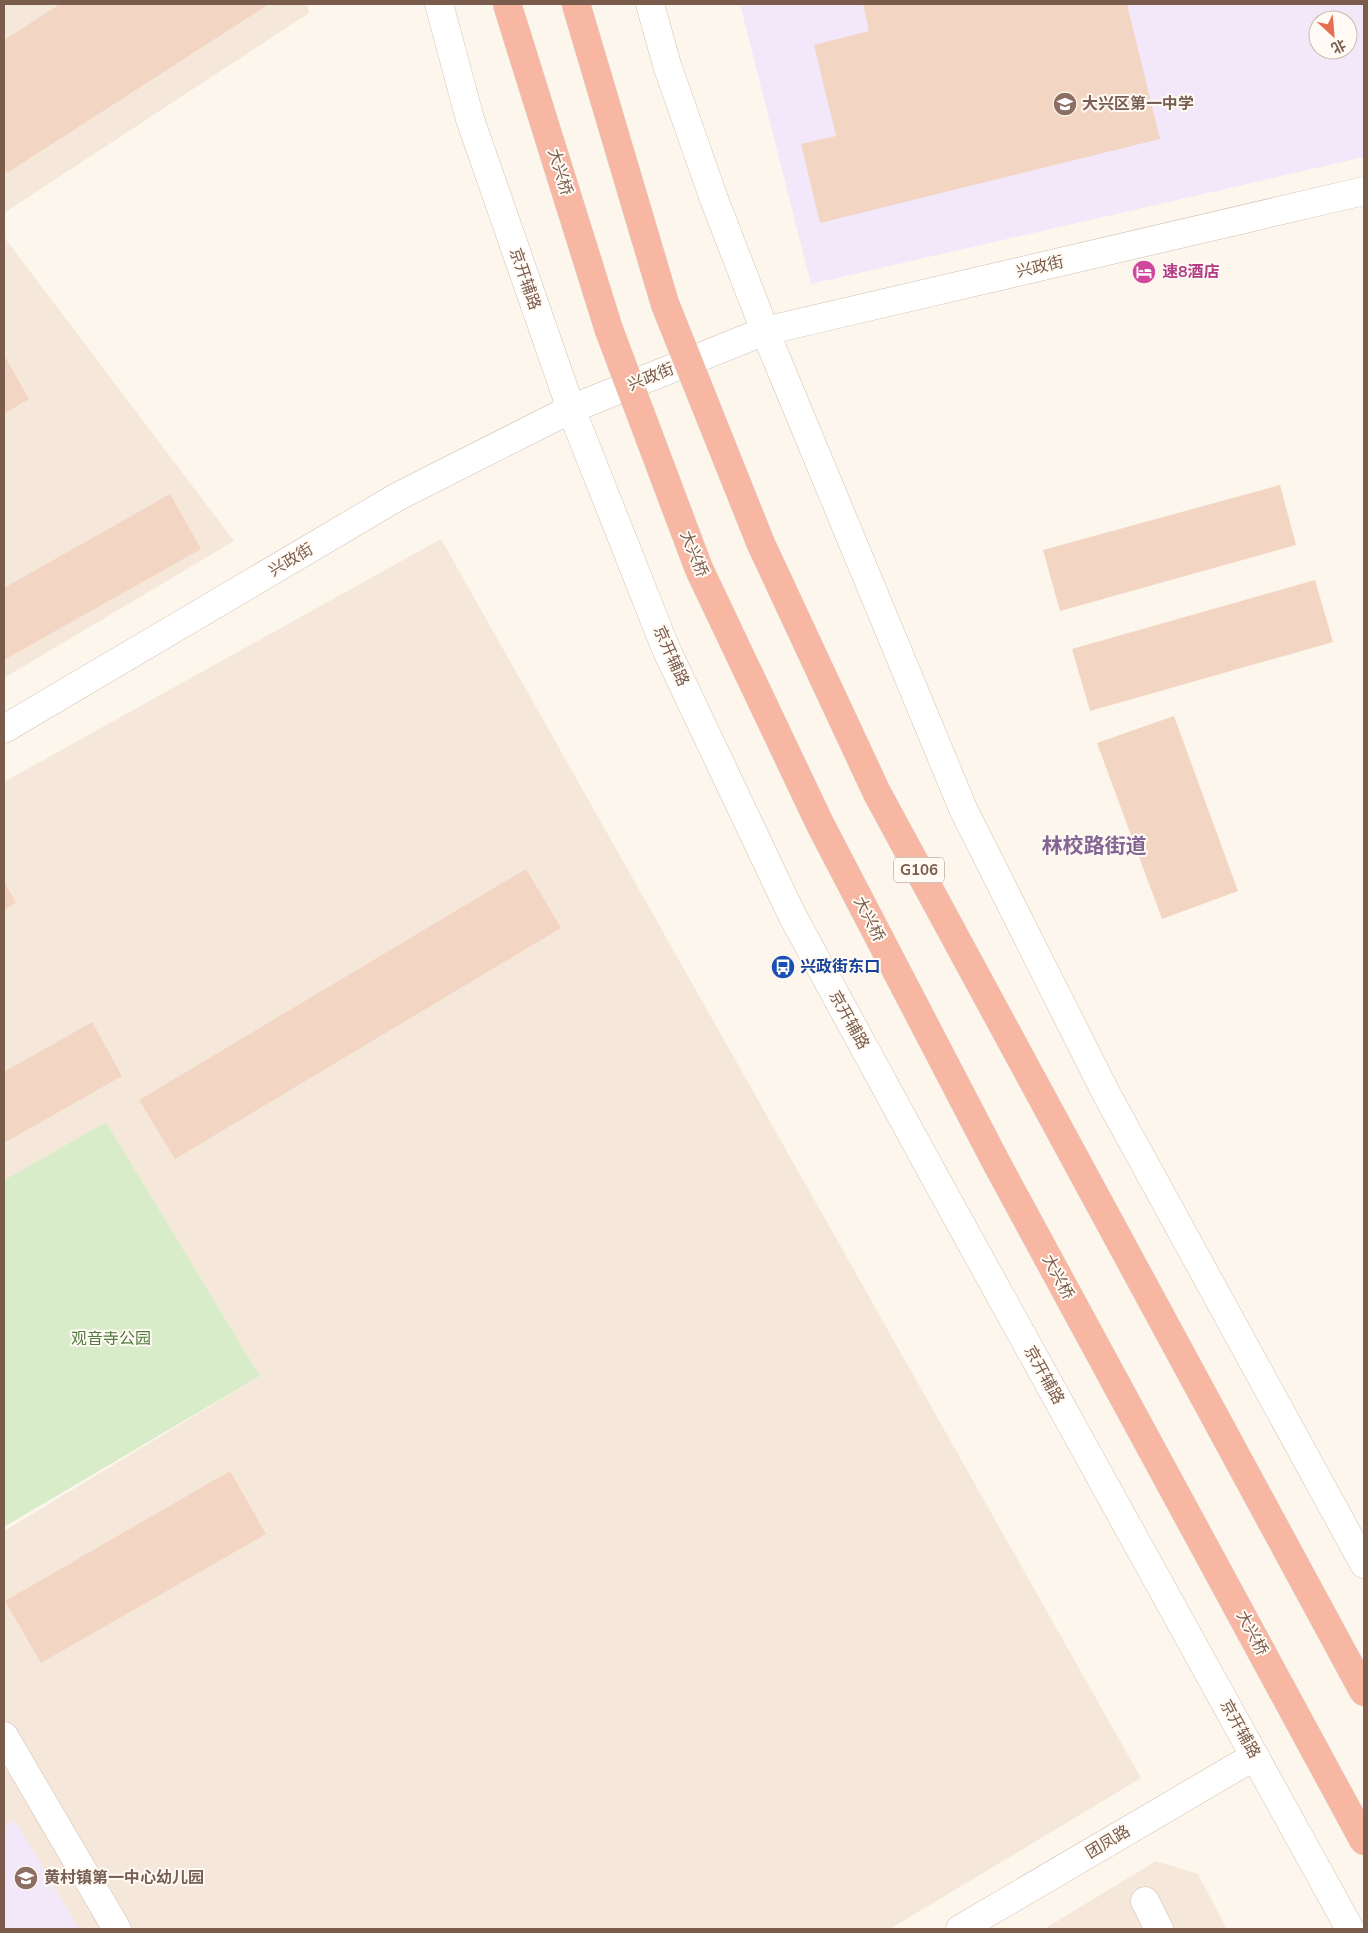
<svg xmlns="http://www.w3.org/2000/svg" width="1368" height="1933" font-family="'Nunito Sans','Noto Sans SC',sans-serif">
  <rect width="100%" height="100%" fill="#fdf6ec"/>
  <!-- residential -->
  <path fill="#f5e8da" d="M4,4h303l2,9 -305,200z
    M4,237l230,304 -230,137z
    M441,539l700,1239 -251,151h-886v-398l256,-155 -154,-254 -102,58v-398z
    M1156,1861l42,13 29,55h-183z"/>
  <!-- education -->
  <path fill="#f3e8fa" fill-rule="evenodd" d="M740,4h624v153l-553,127zM1318,20h30v30h-30z
    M15,1820l64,109h-75v-102z"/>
  <!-- green -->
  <path fill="#d8ecc9" d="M106,1122l154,254 -256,151v-347z"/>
  <!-- building -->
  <path fill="#f3d5c3" d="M60,4h209l-262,169 -3,-5v-128z
    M863,4h264l33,135 -340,84 -19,-79 35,-8 -22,-91 55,-14z
    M4,355l25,44 -25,15z
    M1280,485l16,60 -236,66 -17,-61z
    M170,494l31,55 -197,111v-72z
    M1315,580l18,62 -243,69 -18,-62z
    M1174,716l64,175 -76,28 -65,-176z
    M526,869l35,59 -386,231 -36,-59z
    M4,881l12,22 -12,7z
    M92,1022l30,54 -118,67v-71z
    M230,1471l36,63 -225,129 -36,-62z"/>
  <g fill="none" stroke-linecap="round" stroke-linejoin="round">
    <!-- street casing -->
    <g stroke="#d1beb0" stroke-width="29">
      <path id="street" d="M4,729l393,-232 174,-88 194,-78 599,-140
        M4,1736l113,193
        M1145,1901l14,28
        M960,1929l295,-173"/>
    </g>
    <!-- secondary casing -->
    <g stroke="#d6c0b0" stroke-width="29">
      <path id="secondary" d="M439,4l31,115 101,290 95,240 126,266 140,257 418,757
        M650,4l17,61 47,134 51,132 199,480 143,284 257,469"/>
    </g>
    <!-- street -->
    <use href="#street" stroke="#fff" stroke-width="28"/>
    <!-- secondary -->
    <use href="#secondary" stroke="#fff" stroke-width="28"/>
    <!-- highway-bridge casing -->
    <g stroke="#dad1cd" stroke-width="29" stroke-linecap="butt">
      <path id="highway-bridge" d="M507,4l102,326 90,239 121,255 177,340 367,677
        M576,4l89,300 96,240 116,249 487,899"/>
    </g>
    <!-- highway-bridge -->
    <use href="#highway-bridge" stroke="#f7b7a3" stroke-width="28"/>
  </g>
  <!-- icons -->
  <defs>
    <g id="school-disc" transform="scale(1.25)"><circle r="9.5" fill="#8d6e63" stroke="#fffaf3"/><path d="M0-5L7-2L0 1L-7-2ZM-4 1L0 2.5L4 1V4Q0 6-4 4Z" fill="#fff"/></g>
    <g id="hotel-disc" transform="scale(1.25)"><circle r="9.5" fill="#d1479c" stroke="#fffaf3"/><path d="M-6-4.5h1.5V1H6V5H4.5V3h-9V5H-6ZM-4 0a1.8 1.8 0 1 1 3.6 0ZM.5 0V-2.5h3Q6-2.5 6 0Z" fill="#fff"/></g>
    <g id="bus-disc" transform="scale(1.25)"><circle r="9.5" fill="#1a4fb4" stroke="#fffaf3"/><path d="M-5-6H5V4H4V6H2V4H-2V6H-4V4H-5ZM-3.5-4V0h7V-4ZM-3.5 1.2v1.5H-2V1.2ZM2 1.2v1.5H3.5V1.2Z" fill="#fff"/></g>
  </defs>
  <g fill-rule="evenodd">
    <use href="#school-disc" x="1065" y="104"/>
    <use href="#hotel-disc" x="1144" y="272"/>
    <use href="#bus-disc" x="783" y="967"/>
    <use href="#school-disc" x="26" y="1878"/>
  </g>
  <g text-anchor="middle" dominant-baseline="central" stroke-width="4" stroke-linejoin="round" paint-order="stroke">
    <!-- shield labels -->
    <rect fill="#fffaf3" stroke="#a28b7f" stroke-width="1" x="894" y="857.5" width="50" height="25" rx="4"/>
    <g font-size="15" font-weight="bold" fill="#7a5c4d">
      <text x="919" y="870">G106</text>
    </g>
    <!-- education labels -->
    <g font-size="16" font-weight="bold" fill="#785e54" stroke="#fffaf3" text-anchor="start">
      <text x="1082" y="104">大兴区第一中学</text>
      <text x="44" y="1878">黄村镇第一中心幼儿园</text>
    </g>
    <!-- street labels -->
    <g font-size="16" fill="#7a5c4d" stroke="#fffaf3">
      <text transform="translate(560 172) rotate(73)">大兴桥</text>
      <text transform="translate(1040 267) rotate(-13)">兴政街</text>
      <text transform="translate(525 279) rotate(71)">京开辅路</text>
      <text transform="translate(651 377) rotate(-22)">兴政街</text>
      <text transform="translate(694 554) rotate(68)">大兴桥</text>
      <text transform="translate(291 560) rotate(-31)">兴政街</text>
      <text transform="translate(671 656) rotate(66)">京开辅路</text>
      <text transform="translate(869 919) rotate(63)">大兴桥</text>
      <text transform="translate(849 1020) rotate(61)">京开辅路</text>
      <text transform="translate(1058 1277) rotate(62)">大兴桥</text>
      <text transform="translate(1044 1375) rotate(61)">京开辅路</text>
      <text transform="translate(1252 1633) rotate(62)">大兴桥</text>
      <text transform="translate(1240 1729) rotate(61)">京开辅路</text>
      <text transform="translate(1108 1842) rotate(-31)">团凤路</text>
    </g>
    <!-- hotel labels -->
    <g font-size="16" font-weight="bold" fill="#b23c85" stroke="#fffaf3" text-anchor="start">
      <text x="1162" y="272">速8酒店</text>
    </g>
    <!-- transit labels -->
    <g font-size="16" font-weight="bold" fill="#164399" stroke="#fffaf3" text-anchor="start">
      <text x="800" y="967">兴政街东口</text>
    </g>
    <!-- park labels -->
    <g font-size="16" fill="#537a41" stroke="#fffaf3">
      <text x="111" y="1339">观音寺公园</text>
    </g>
    <!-- district labels -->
    <g font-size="21" font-weight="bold" fill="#846695" stroke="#fffaf3">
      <text x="1094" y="846">林校路街道</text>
    </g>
  </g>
  <!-- border -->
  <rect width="1368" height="1933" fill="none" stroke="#7a5c4d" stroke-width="10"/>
  <!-- north arrow -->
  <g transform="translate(1333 35) rotate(154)"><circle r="24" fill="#fffaf3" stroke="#cabbb1"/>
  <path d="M0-4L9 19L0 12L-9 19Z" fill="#e76f51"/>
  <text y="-8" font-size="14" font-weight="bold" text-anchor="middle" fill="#7a5c4d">北</text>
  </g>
</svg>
